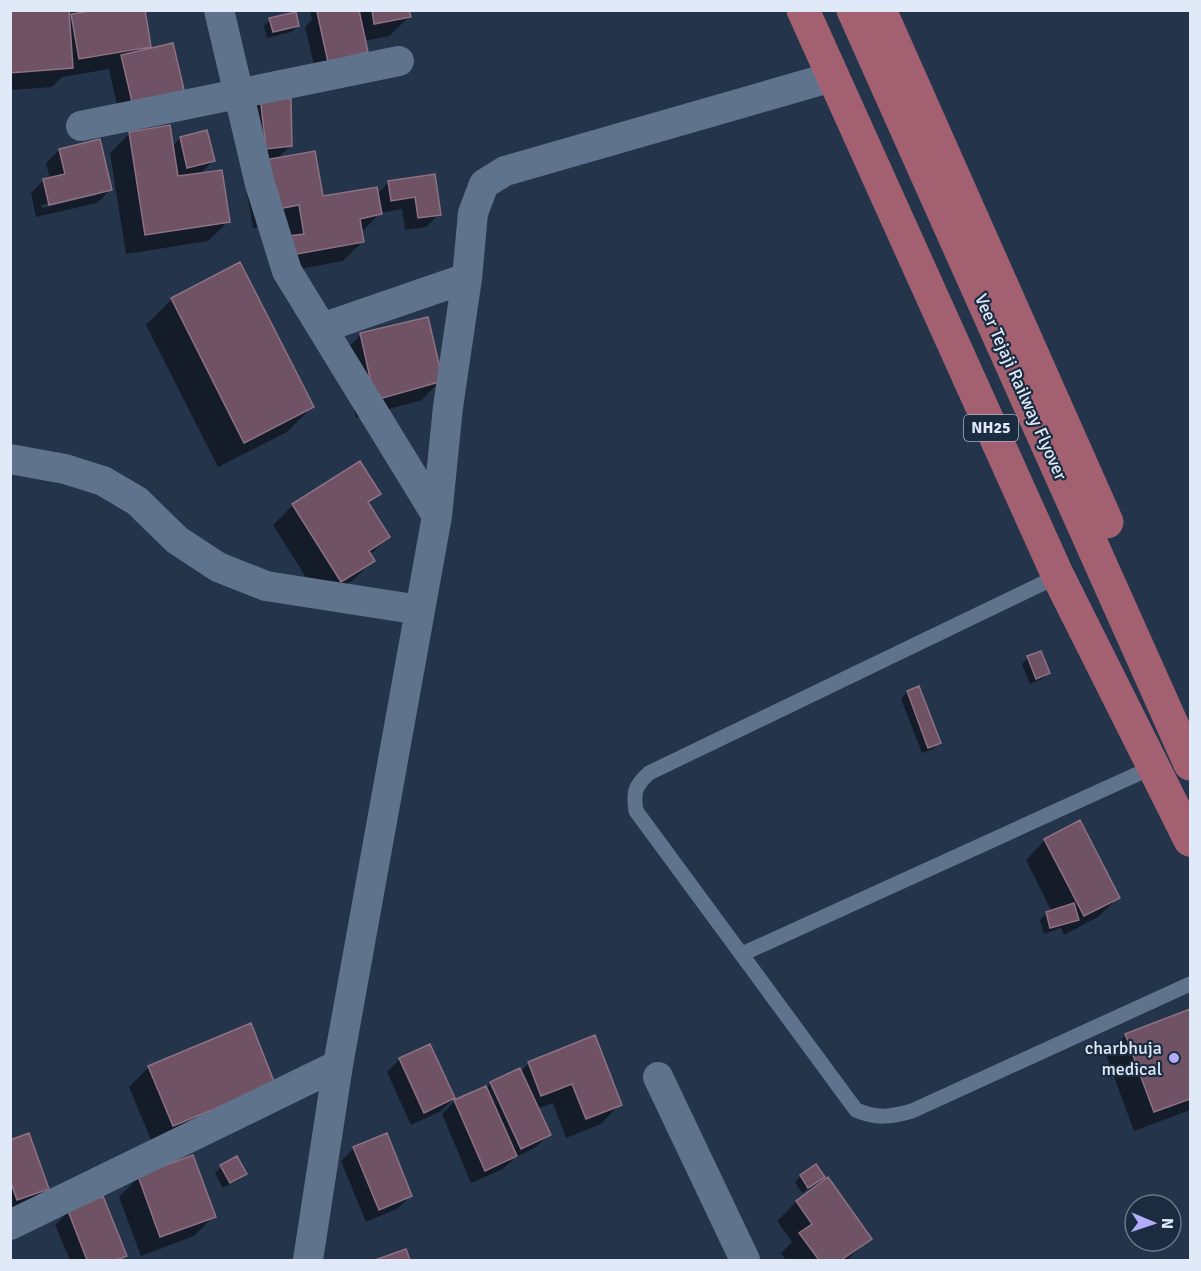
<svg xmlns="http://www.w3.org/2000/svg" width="1201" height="1271" font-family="Signika,sans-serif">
  <rect width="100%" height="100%" fill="#24354b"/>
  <!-- shadow -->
  <path fill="#0007" fill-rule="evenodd" d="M10,10h133l6,36 -5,5 28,-6 -52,73 -11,-49 -47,8 -10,10 -42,3z
    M310,10h98l1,7 -20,19 -25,5 -48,33 -11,-47 7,-7z
    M270,20l28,6 -7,6 -24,6 -3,-12z
    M260,98l31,47 -14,14 45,39 55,-4 12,-12 45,-6 5,38 -13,13 -21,3 -3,-21 -22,4 -19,20 1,9 -19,19 -70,13 7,-50 -27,4 -8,-47 3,-70z
    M130,133l42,14 8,-9 33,23 -14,14 29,47 -20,19 -82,13 -16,-101z
    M59,150l51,40 -13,13 -61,14 -5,-24 13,-13 6,-1 -4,-16zM97,192v3l-55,13 -1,-3z
    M172,299l140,108 -25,25 -69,35 -72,-142z
    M361,335l80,45 -19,20 -66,18 -15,-64z
    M379,494l-11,11 20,32 -18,18 3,6 -20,19 -32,21 -48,-76 20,-20z
    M1028,658l20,15 -6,6 -12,5 -8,-20z
    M918,688l21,54 -6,7 -11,4 -21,-54 6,-7z
    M1045,840l73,58 -20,19 -34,18 -3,-7 -17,6 -4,-14 6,-6 6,-2 -26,-52z
    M1190,1011v99l-56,21 -28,-76 20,-20z
    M400,1059l54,39 -13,13 -30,14 -24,-53z
    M529,1063l91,41 -19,20 -35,14 -13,-35 -16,6 12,25 -13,13 -22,11 -11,11 -32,14 -29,-69 13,-13 31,-13 4,-4 29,-14 1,2z
    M149,1067l105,36 -101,42 -24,-58z
    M10,1142l37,46 -13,13 -24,9z
    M354,1148l56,48 -13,13 -31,13 -25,-61z
    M236,1158l9,15 -6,7 -16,8 -8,-15 6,-6z
    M801,1176l22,1 -21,16 -7,-11z
    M139,1177l75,39 -20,20 -53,20 -22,-59z
    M827,1179l43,59 -23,22h-61l-5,-7 11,-11 -15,-21 19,-19z
    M68,1212l57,44 -5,4h-50l-15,-35z"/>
  <!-- building -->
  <path fill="#6f5364" stroke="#8e7183" stroke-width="1.5" d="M10,10h59l4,58 -63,5z
    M84,10h61l6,37 -72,12 -8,-45 13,-2z
    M325,10h34l9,42 -40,10 -11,-50z
    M372,10h37l2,7 -37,7z
    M296,12l3,14 -26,6 -4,-14z
    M173,43l12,51 -52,12 -12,-51z
    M260,96l31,3 1,47 -26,3z
    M170,125l8,51 44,-6 8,52 -85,13 -16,-103z
    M207,130l8,31 -28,7 -7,-31z
    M100,139l12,51 -63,15 -6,-26 22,-5 -6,-25z
    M315,151l8,45 54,-9 5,27 -22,5 4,23 -72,13 -3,-19 15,-2 -5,-29 -27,5 -8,-50z
    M435,174l6,41 -23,3 -3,-21 -24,4 -3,-20z
    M240,262l74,145 -70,36 -73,-145z
    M428,317l15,64 -68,19 -15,-67z
    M360,461l21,33 -13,8 22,35 -21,14 6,10 -34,21 -49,-78z
    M1041,651l9,22 -14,6 -9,-23z
    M919,686l22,57 -13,5 -21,-57z
    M1080,820l40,78 -36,18 -40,-77z
    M1074,903l5,17 -29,8 -4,-16z
    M1190,1009v90l-36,13 -29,-78z
    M251,1023l24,61 -102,42 -25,-60z
    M595,1035l27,70 -36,14 -14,-35 -31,12 -13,-34z
    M430,1044l25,54 -31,15 -25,-55z
    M520,1068l31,67 -30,14 -31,-67z
    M486,1086l31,70 -32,15 -31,-71z
    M29,1133l20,56 -32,11 -7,-20v-40z
    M387,1133l25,63 -33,14 -26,-63z
    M193,1155l23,62 -56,20 -22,-61z
    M237,1156l10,18 -17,9 -10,-18z
    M816,1164l9,13 -17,11 -8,-13z
    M828,1177l44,62 -31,21h-22l-20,-27 13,-9 -16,-23z
    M103,1196l24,60 -11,4h-29l-19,-49z
    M406,1249l4,11h-35z"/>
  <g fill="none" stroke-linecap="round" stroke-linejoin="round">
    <!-- service -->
    <path stroke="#60738c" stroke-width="15" d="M1058,576l-409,197c-14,13 -16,19 -13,38l220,299c21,9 35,7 56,1l278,-127
      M742,954l411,-187"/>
    <!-- minor -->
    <path stroke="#60738c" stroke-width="30" d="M219,10l41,174 27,87 150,245
      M81,126l318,-65
      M322,328l145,-50
      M10,459l55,10 38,12 34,20 40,39 41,27 48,19 154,24
      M658,1077l87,183
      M10,1225l328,-160
      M308,1260l30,-195 99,-549 11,-109 19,-129 6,-65 11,-29 21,-13 327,-94"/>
    <!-- primary -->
    <path stroke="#a26071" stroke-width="33" d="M803,10l255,566 132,264
      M853,10l337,754
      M880,10l227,512"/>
  </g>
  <!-- markers -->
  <circle fill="#b3adf9" stroke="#1b2b40" stroke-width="2" cx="1174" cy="1058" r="6"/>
  <g text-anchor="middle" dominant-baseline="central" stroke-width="4.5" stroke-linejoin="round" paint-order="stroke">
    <!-- shield labels -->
    <rect fill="#1b2b40" stroke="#a4b0c1" stroke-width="1.5" x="964" y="415" width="54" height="26" rx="4.5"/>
    <g font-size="16" font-weight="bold" fill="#dfe9f8">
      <text x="991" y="428">NH25</text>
    </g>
    <!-- street labels -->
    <g font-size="18" fill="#dfe9f8" stroke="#1b2b40">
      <text transform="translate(1021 387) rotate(66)">Veer Tejaji Railway Flyover</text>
    </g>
    <!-- poi labels -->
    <g font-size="18" fill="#dfe9f8" stroke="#1b2b40" text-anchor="end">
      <text x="1162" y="1048">charbhuja<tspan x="1162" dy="21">medical</tspan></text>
    </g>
  </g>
  <!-- border -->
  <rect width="1201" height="1271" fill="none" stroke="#dfe9f8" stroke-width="24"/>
  <!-- north arrow -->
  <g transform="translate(1153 1223) rotate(92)"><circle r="28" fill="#1b2b40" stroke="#69778a" stroke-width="1.5"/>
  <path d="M0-4.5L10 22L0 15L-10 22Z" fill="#b3adf9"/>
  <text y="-9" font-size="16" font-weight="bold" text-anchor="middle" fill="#dfe9f8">N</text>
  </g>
</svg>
